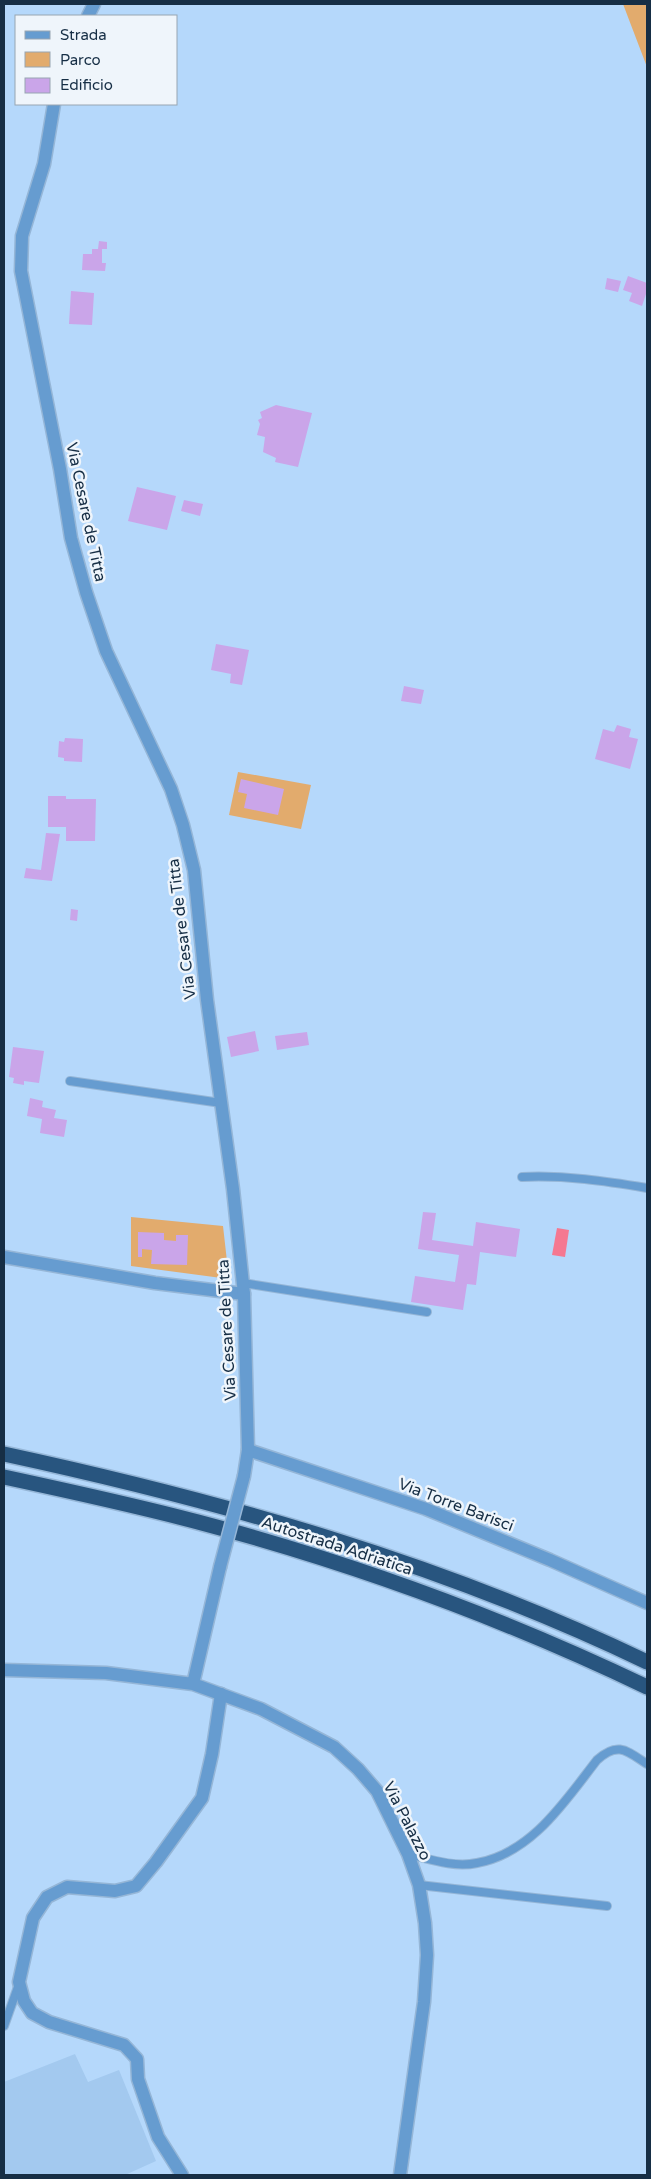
<svg xmlns="http://www.w3.org/2000/svg" width="651" height="2179" font-family="'Varela Round',sans-serif">
  <rect width="100%" height="100%" fill="#b5d8fb"/>
  <!-- built -->
  <path fill="#a3c9ef" d="M75,2054l13,28 31,-12 37,91 -31,14h-121v-93z"/>
  <!-- green -->
  <path fill="#e2ab6d" d="M623,4h24v63z
    M238,772l73,13 -10,44 -72,-14z
    M131,1217l92,9 6,53 -98,-13z"/>
  <!-- water -->
  <path fill="#f57891" d="M557,1228l12,2 -4,27 -13,-2z"/>
  <!-- building -->
  <path fill="#caa5e9" d="M99,241l8,1v7h-5v14h4l-1,8 -23,-1 1,-16h9v-5h6z
    M628,276l19,7v8l-5,15 -13,-5 3,-8 -9,-3z
    M607,278l14,3 -3,11 -13,-3z
    M71,291l23,2 -2,32 -23,-1z
    M276,405l36,8 -14,54 -23,-5 1,-4 -13,-6 2,-15 -8,-2 3,-11 -2,-4 4,-2 -2,-6z
    M137,487l39,9 -9,34 -39,-9z
    M184,500l19,4 -3,12 -19,-5z
    M216,644l33,6 -7,35 -12,-2 1,-9 -20,-4z
    M404,686l20,4 -3,14 -20,-3z
    M617,725l14,4 -2,8 9,2 -8,30 -35,-10 8,-30 11,3z
    M65,738l18,1 -1,23 -18,-1v-3l-6,-1 1,-16 5,1z
    M241,779l43,10 -6,26 -34,-7 3,-14 -9,-2z
    M48,796h18v3h30l-1,42h-29v-14h-18z
    M46,833l14,1 -8,47 -28,-3 2,-10 15,2z
    M71,909l7,1 -1,11 -7,-1z
    M255,1031l4,20 -28,6 -4,-20z
    M307,1032l2,13 -32,5 -2,-14z
    M13,1047l31,4 -5,32 -15,-2v4l-11,-2 1,-5 -5,-1z
    M30,1098l13,3 -1,6 14,3 -2,8 13,2 -3,17 -24,-4 2,-14 -15,-3z
    M423,1212l13,1 -4,27 41,6 3,-24 44,7 -4,28 -36,-5 -4,33 -9,-1 -4,26 -52,-8 4,-26 40,6 4,-27 -41,-6z
    M138,1232l26,1v7l12,1v-6h12l-1,30 -36,-1 1,-14 -10,-1v8h-4z"/>
  <g fill="none" stroke-linecap="round" stroke-linejoin="round">
    <!-- service casing -->
    <g stroke="#95b6d7" stroke-width="10">
      <path id="service" d="M70,1081l151,22
        M522,1177c43,-2 83,4 125,11
        M243,1283l184,29
        M408,1854c21,5 46,14 69,9 55,-10 88,-62 120,-103 21,-19 30,-9 50,4
        M419,1885l188,21
        M4,2026l15,-42"/>
    </g>
    <!-- minor casing -->
    <g stroke="#95b6d7" stroke-width="15">
      <path id="minor" d="M4,1257l151,26 89,11
        M248,1450l178,59 124,51 97,43
        M182,2175l-24,-38 -20,-58 -1,-20 -13,-14 -75,-23 -17,-9 -8,-12 -5,-19 14,-64 14,-21 20,-10 48,4 21,-5 20,-24 46,-64 10,-44 9,-60"/>
    </g>
    <!-- tertiary casing -->
    <g stroke="#95b6d7" stroke-width="15">
      <path id="tertiary" d="M88,16l6,-12
        M54,104l-10,60 -22,72 -1,35 39,198 11,69 15,54 20,59 65,138 12,36 11,45 13,130 26,189 11,105 4,156 -4,26
        M4,1670l102,3 87,11 68,25 73,38 24,22 19,22 31,63 11,31 6,38 2,32 -3,47 -24,173
        M193,1684l27,-117"/>
    </g>
    <!-- motorway casing -->
    <g stroke="#95b6d7" stroke-width="18">
      <path id="motorway" d="M4,1454c222,48 437,109 643,208
        M4,1477c65,14 130,28 194,45 155,41 305,96 449,165"/>
    </g>
    <!-- service -->
    <use href="#service" stroke="#669cd0" stroke-width="8"/>
    <!-- minor -->
    <use href="#minor" stroke="#669cd0" stroke-width="12"/>
    <!-- tertiary -->
    <use href="#tertiary" stroke="#669cd0" stroke-width="12"/>
    <!-- motorway -->
    <use href="#motorway" stroke="#28557f" stroke-width="15"/>
    <!-- tertiary-bridge casing -->
    <g stroke="#95b6d7" stroke-width="15" stroke-linecap="butt">
      <path id="tertiary-bridge" d="M220,1567l24,-91"/>
    </g>
    <!-- tertiary-bridge -->
    <use href="#tertiary-bridge" stroke="#669cd0" stroke-width="12"/>
  </g>
  <g text-anchor="middle" dominant-baseline="central" stroke-width="5" stroke-linejoin="round" paint-order="stroke">
    <!-- street labels -->
    <g font-size="16" fill="#162e45" stroke="#eff5fb">
      <text transform="translate(86 512) rotate(78)">Via Cesare de Titta</text>
      <text transform="translate(182 929) rotate(-97)">Via Cesare de Titta</text>
      <text transform="translate(227 1330) rotate(-93)">Via Cesare de Titta</text>
      <text transform="translate(456 1505) rotate(21)">Via Torre Barisci</text>
      <text transform="translate(337 1546) rotate(18)">Autostrada Adriatica</text>
      <text transform="translate(407 1821) rotate(63)">Via Palazzo</text>
    </g>
  </g>
  <!-- border -->
  <rect width="651" height="2179" fill="none" stroke="#162e45" stroke-width="10"/>
  <!-- legend -->
  <rect x="15" y="15" width="162" height="90" fill="#eff5fb" stroke="#98a5b2"/>
  <rect x="25" y="31" width="25" height="8" fill="#669cd0" stroke="#98a5b2"/>
  <text x="60" y="40" font-size="15" fill="#162e45">Strada</text>
  <rect x="25" y="52" width="25" height="15" fill="#e2ab6d" stroke="#98a5b2"/>
  <text x="60" y="65" font-size="15" fill="#162e45">Parco</text>
  <rect x="25" y="78" width="25" height="15" fill="#caa5e9" stroke="#98a5b2"/>
  <text x="60" y="90" font-size="15" fill="#162e45">Edificio</text>
</svg>
